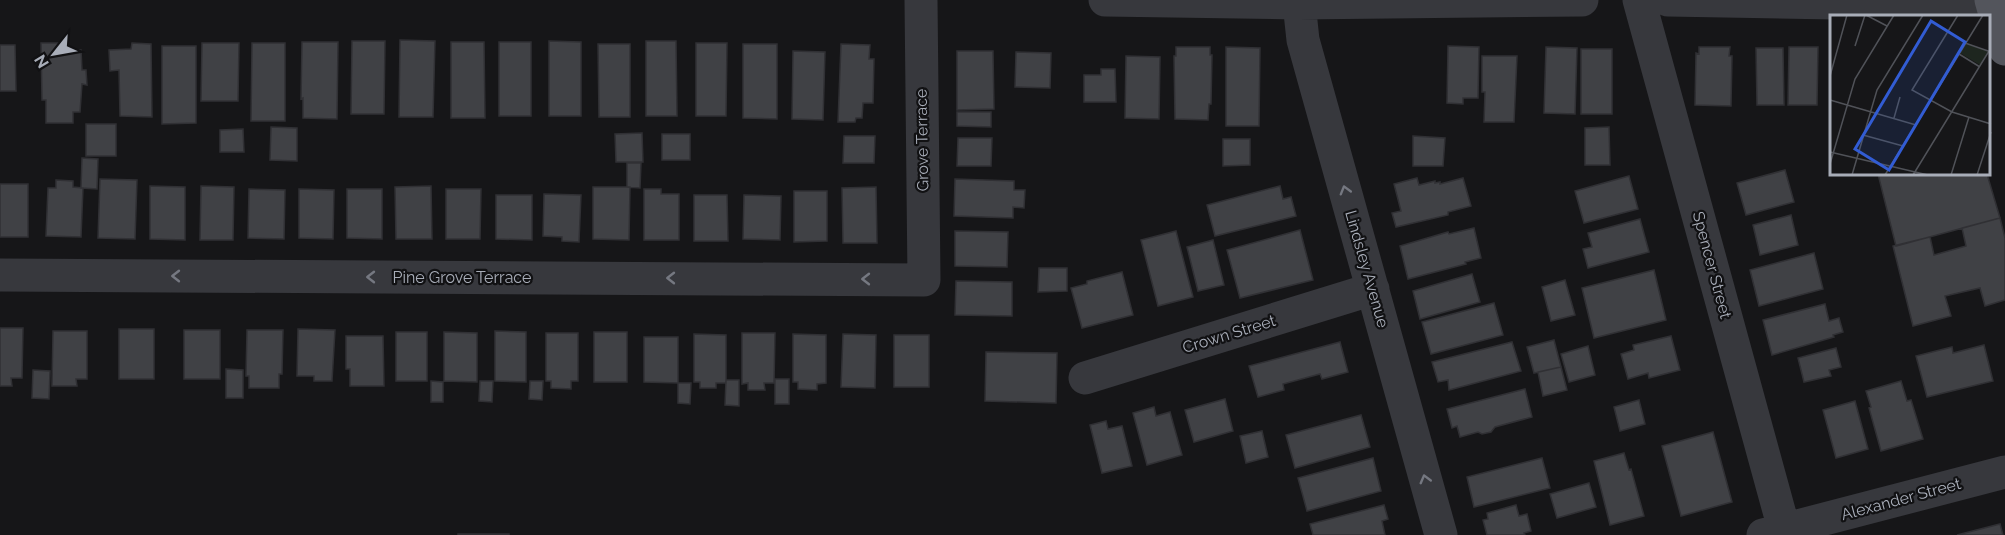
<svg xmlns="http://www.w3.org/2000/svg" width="2005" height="535" font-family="Raleway,sans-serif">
  <rect width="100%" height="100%" fill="#161618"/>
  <!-- building -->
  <path fill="#404145" stroke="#303034" stroke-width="1.5" d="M400,40l35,1 -2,76h-34z
    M352,41h33l-1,73h-33z
    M549,41l32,1v74h-32z
    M646,41h30l1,75h-31z
    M302,42h36l-1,77 -34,-1v-20l-2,1z
    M451,42h33l1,76h-34z
    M499,42h32v74h-32z
    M41,43h24v7h16l1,20h4l1,15 -5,-1 -2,28h-7v11h-27v-23h-4z
    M132,43l19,1 1,73 -32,-1 -1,-46 -9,1 -1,-21 22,-1z
    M202,43h37l-1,58h-37z
    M252,43h33v78h-34z
    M696,43h31l-1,73h-30z
    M598,44h32v73h-31z
    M743,44h34v75l-34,-1z
    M841,44l29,1 -1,14h5l-1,44h-10l-1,15h-6l-1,4h-17z
    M0,45h15l1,46h-16z
    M162,46h34v77l-34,1z
    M1448,46l31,1 -1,51h-15v6l-16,-1z
    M1176,47h34v8h2l-1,49h-2l-1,16 -33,-1 -1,-63h2z
    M1226,47l34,1 -1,78h-33z
    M1546,47l31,1 -2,66 -31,-1z
    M1699,47h31l-1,9h3l-1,50 -36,-1 1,-52 3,1z
    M1789,47h29l-1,58h-29z
    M1756,48h27l1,57h-27z
    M1581,49h31v65h-31z
    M793,51l32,1 -2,68 -31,-1z
    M957,51h36l1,58 -37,1z
    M1016,52l35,1 -1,35 -35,-1z
    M1126,56l34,1 -1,62 -34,-1z
    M1482,56h35l-3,66h-30l1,-30h-3z
    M1101,69h14l1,33h-32v-27h17z
    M957,112h34v15l-34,-1z
    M86,124h30v32h-30z
    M271,127l26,1v33l-27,-1z
    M1609,127l1,38h-25v-37z
    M243,129l1,23h-24v-22z
    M642,133l1,29h-27l-1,-28z
    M662,134h28v26h-28z
    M844,136h31l-1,27h-31z
    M1413,136l32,2 -2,28h-30z
    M958,138h34l-1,28h-34z
    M1223,139h27v26l-27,1z
    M82,158l16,1 -1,30 -16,-1z
    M627,163h14l-1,25 -13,-1z
    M1785,170l9,32 -48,13 -9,-32z
    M1878,174h109l13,44 -104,28z
    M1629,176l9,33 -54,14 -9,-32z
    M1417,178l2,7 16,-4v2l5,-1v2l23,-6 8,28 -23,6v3l-52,12 -4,-14 9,-2 -7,-27z
    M100,179l37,1 -2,59 -37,-1z
    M955,179l59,2v9h11l-1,18 -11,-1v11l-59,-2z
    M56,180l17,1v6l10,1 -2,49 -35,-1 2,-48h8z
    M0,184h28v53h-28z
    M150,186l35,1v53l-35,-1z
    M201,186l33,1 -1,53h-33z
    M431,186l1,53h-36l-1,-52z
    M1280,186l3,13 8,-2 5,19 -81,20 -8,-31z
    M593,187h37l-1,53 -36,-1z
    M876,187l1,56h-34l-1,-55z
    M249,189l36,1 -1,49 -36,-1z
    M299,189l35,1 -1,49 -34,-1z
    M347,189h35v50l-35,-1z
    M446,189h35l-1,50h-34z
    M644,189h17v5h18v46h-35z
    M794,191h33v50l-33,1z
    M544,194l37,1 -2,47 -17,-1v-4l-19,-1z
    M496,195h36v45l-36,-1z
    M694,195h33l1,46h-34z
    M744,195l37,1 -1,44 -37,-1z
    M1791,215l7,30 -38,10 -7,-30z
    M2000,218l5,20v62l-20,6 -5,-18 -35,8 6,20 -38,10 -20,-80 37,-9 4,18 32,-9 -4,-18z
    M1640,219l9,33 -61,16 -5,-19 9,-2 -4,-14z
    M1474,228l7,30 -16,4 1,2 -58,15 -8,-33 48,-14 1,2z
    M1300,230l13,50 -73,18 -13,-48z
    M955,231l53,1 -1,35 -52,-1z
    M1176,231l17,66 -35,9 -17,-66z
    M1213,240l11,45 -26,6 -11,-44z
    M1814,253l9,36 -64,17 -9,-36z
    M1039,268h28v23l-29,1z
    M1654,270l12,50 -72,18 -12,-50z
    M1122,272l11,43 -51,13 -11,-40 16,-4v-3z
    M1472,274l8,28 -60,17 -7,-28z
    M1565,280l10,35 -24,6 -9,-34z
    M956,281l56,1v34l-57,-1z
    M1494,303l9,32 -72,19 -9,-32z
    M1825,304l4,17 10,-3 4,14 -10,3 1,2 -62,18 -9,-35z
    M0,328h23l-1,50h-11l1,8h-12z
    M119,329h35v50h-35z
    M298,329l37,1 -3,51h-18v-5h-17z
    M184,330h36v49h-36z
    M247,330h36l-1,44h-3v14h-30v-12h-3z
    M53,331h34v48h-11l1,7h-25z
    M495,331l31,1v50l-31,-1z
    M396,332h31v49h-31z
    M444,332l33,1v49l-33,-1z
    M594,332h33v50h-33z
    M546,333h32v48h-7v8l-20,-1v-7h-5z
    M742,333h33l-1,50h-10l1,7h-17v-7l-6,1z
    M694,334l32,1v48h-10v5h-16v-6h-6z
    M793,334l33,1v48l-9,1v6l-19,-1v-7h-5z
    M843,334l33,1 -1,53 -34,-1z
    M894,335h35v52h-35z
    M346,336h37l1,50h-34v-17h-4z
    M1671,336l9,34 -31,8 -1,-5 -20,6 -7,-25 13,-4 -1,-5z
    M644,337h34v46l-34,-1z
    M1554,340l7,27 -27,6 -7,-26z
    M1340,342l8,30 -26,7 -2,-5 -37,10 1,6 -26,7 -9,-31z
    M1512,342l9,29 -72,19 -1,-10 -10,2 -6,-20z
    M1984,345l9,36 -66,16 -11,-41 36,-9 1,6z
    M1588,346l7,29 -26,7 -8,-28z
    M1836,348l5,19 -12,3 2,6 -27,6 -6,-24z
    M986,352l71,1 -1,50 -71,-2z
    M1561,367l6,23 -24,6 -5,-24z
    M226,369l17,1v28h-17z
    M33,370l17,1 -1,28 -17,-1z
    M775,379h14v25h-14z
    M726,380h13v26l-14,-1z
    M431,381l12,1v20h-12z
    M480,381h13l-1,21 -13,-1z
    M530,381h13l-1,19 -13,-1z
    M1901,381l6,20 4,-1 12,39 -42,12 -12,-43 2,-1 -5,-16z
    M678,383h13l-1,21 -12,-1z
    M1525,389l7,28 -37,10 -4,5 -9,2 -4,-2 -18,5 -3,-11 -5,2 -5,-19z
    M1225,399l8,32 -39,11 -9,-32z
    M1639,400l6,24 -25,7 -6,-24z
    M1855,401l13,48 -32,9 -13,-48z
    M1154,407l2,9 14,-4 12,43 -35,10 -14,-52z
    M1361,415l9,32 -75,21 -9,-33z
    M1106,421l2,8 14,-3 10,40 -30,7 -12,-48z
    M1262,431l6,26 -22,6 -6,-27z
    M1713,432l19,70 -51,14 -19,-70z
    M1624,453l5,17 2,-1 13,47 -34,9 -16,-64z
    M1373,458l8,33 -74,20 -9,-33z
    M1542,458l8,30 -76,19 -7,-30z
    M1589,483l7,24 -39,11 -7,-24z
    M1384,505l4,14 -6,2 3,14h-72l-3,-11z
    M1516,505l3,11 8,-2 4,17 -7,2 1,2h-38l-4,-15 5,-1 -1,-6z
    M2000,524l3,11h-46z
    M458,534h51v1h-51z"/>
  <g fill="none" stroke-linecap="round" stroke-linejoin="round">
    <!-- minor -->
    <path stroke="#37383d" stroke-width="33" d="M1105,0l194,3 283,-3
      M1639,0l145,529
      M1668,0l337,6
      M1299,3l4,37 138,495
      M0,275l924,5 -3,-280
      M1085,378l288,-89
      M1763,535l242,-63"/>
    <!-- major -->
    <path stroke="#53555c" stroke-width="33" d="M1991,0l14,49"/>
  </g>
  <!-- one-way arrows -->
  <defs><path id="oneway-chevron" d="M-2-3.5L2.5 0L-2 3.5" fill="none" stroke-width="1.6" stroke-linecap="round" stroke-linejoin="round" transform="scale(1.5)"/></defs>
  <g stroke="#757881">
    <use href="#oneway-chevron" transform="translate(1345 190) rotate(-106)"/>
    <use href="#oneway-chevron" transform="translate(176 276) rotate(-180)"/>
    <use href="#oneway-chevron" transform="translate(371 277) rotate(-180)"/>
    <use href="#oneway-chevron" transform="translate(671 278) rotate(-180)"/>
    <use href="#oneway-chevron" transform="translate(866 279) rotate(-180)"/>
    <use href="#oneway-chevron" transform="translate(1425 479) rotate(-105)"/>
  </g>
  <g text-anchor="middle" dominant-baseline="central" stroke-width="4.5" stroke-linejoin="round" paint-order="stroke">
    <!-- street labels -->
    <g font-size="16" fill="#a8adb8" stroke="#111113">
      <text transform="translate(922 140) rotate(-91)">Grove Terrace</text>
      <text transform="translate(1712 265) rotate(75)">Spencer Street</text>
      <text transform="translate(1367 269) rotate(74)">Lindsley Avenue</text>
      <text x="462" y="277">Pine Grove Terrace</text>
      <text transform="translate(1229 334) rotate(-17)">Crown Street</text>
      <text transform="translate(1901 499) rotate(-15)">Alexander Street</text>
    </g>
  </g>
  <!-- overview -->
  <g transform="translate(1830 15)">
    <rect width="160" height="160" fill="#161618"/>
    <path d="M136,29l22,7 -8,14 -20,-12z" fill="#1e261f"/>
    <path fill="none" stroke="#505258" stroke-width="1.5" d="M36,0l21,11M128,0l-46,75 40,22 39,12M135,28l26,9M25,31l10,-31M129,39l21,13M0,61l17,-61M0,85l86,25M64,103l6,-21M33,120l40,11M0,137l98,23M0,149l25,-85 39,-64M22,160l25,-85 46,-75M55,160l98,-160M83,160l76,-124M121,160l18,-58M147,160l14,-43"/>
    <path fill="#325cd3" fill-opacity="0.15" stroke="#325cd3" stroke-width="3" d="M101,6l34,21 -76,128 -34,-21z"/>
    <rect width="160" height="160" fill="none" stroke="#a8adb8" stroke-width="3"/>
  </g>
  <!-- north arrow -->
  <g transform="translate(54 54) rotate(239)" stroke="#111113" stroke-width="4.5" paint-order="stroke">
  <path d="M0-4.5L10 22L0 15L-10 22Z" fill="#a8adb8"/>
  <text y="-9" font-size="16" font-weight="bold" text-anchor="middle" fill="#a8adb8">N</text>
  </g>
</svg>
